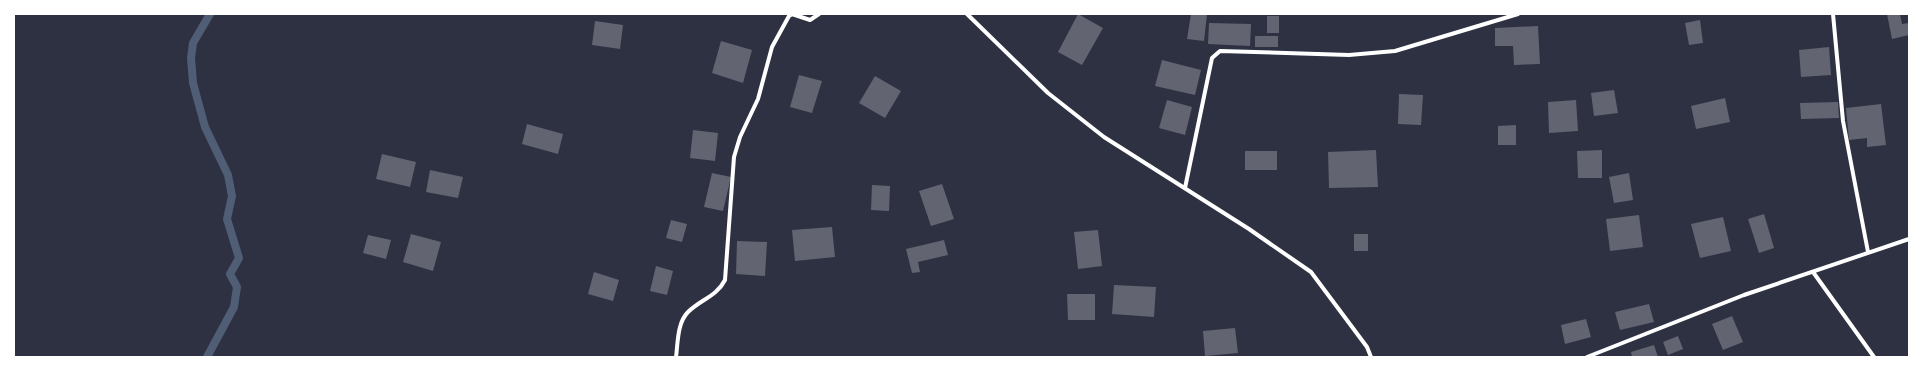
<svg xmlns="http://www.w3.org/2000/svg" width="1923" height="371" font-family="Overpass,sans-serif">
  <rect width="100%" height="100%" fill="#2d3142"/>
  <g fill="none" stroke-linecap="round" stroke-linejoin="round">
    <!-- stream -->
    <path stroke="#4f5d75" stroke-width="8" d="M207,357l27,-50 3,-20 -7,-13 9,-16 -12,-39 5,-23 -4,-21 -23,-48 -12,-44 -2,-25 2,-15 17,-29"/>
  </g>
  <!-- building -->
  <path fill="#626471" d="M1078,14l25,14 -21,37 -24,-13z
    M1191,14h16l-3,27 -17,-2z
    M1887,14h13l2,10 7,-1v12l-17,4z
    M1267,16h12v17h-12z
    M1700,20l3,23 -14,2 -4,-22z
    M595,21l28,4 -3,24 -28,-4z
    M1209,23l42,1 -1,22 -42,-2z
    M1538,26l2,38 -26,1 -1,-19h-18v-18z
    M1255,36h23v11h-23z
    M721,41l31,9 -9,33 -31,-10z
    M1829,47l2,28 -30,2 -2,-27z
    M1162,60l39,10 -6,25 -40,-9z
    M799,75l23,6 -10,32 -22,-6z
    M875,76l26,15 -16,27 -26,-15z
    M1614,90l4,23 -24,3 -3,-23z
    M1399,94l24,1 -2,30 -23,-1z
    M1725,98l5,24 -34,7 -5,-23z
    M1167,100l25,7 -7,28 -26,-7z
    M1576,100l2,31 -29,2 -1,-31z
    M1838,102l1,16 -38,1 -1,-16z
    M1881,104l5,41 -19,2v-9l-18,2 -3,-32z
    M527,124l36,10 -5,20 -36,-10z
    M1516,125v20h-18v-19z
    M693,130l25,3 -3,28 -25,-3z
    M1376,150l2,37 -49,1 -1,-36z
    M1602,150v28h-24l-1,-27z
    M1245,151h32v19h-32z
    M382,154l34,8 -6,25 -34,-8z
    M430,170l33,7 -5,21 -32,-6z
    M712,173l19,4 -8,34 -19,-4z
    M1629,173l4,27 -19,3 -5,-26z
    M942,184l12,35 -23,7 -12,-35z
    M872,185l18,1 -1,25 -18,-1z
    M1764,214l10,34 -15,5 -11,-34z
    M1639,215l4,32 -33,4 -4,-32z
    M1723,217l8,34 -31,7 -9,-34z
    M671,220l16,4 -5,18 -16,-4z
    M832,227l3,30 -40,4 -3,-31z
    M1098,230l4,36 -24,3 -4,-37z
    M411,234l30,8 -8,29 -30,-9z
    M1354,234h14v17h-14z
    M368,235l23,5 -5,19 -23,-6z
    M944,240l4,15 -30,7 2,10 -8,1 -6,-24z
    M737,241l30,1 -2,34 -29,-2z
    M656,266l17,5 -6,24 -17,-4z
    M594,272l25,8 -6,21 -25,-7z
    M1114,285l42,2 -2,30 -42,-3z
    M1067,294h28v26h-27z
    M1649,304l5,18 -34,8 -5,-18z
    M1732,316l11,26 -20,8 -11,-26z
    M1586,319l5,18 -26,7 -4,-19z
    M1235,328l3,25 -33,3 -2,-25z
    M1678,336l5,13 -15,6 -5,-13z
    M1654,345l4,12h-26l-1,-5z"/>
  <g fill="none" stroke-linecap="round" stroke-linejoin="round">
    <!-- minor -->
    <path stroke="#fff" stroke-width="4" d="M967,14l81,79 56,44 145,92 62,43 56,75 4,10
      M1833,14l10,107 25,131
      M1185,188l27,-130 8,-7 129,4 46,-4 123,-37
      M1813,272l61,85
      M676,357c2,-14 1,-34 12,-45 12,-12 29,-16 37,-32l9,-123 6,-20 18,-38 14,-52 17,-31 3,-2 18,6 9,-6
      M1587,357l157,-62 165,-56"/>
  </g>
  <!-- border -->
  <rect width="1923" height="371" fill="none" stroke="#ffffff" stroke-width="30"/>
</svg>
